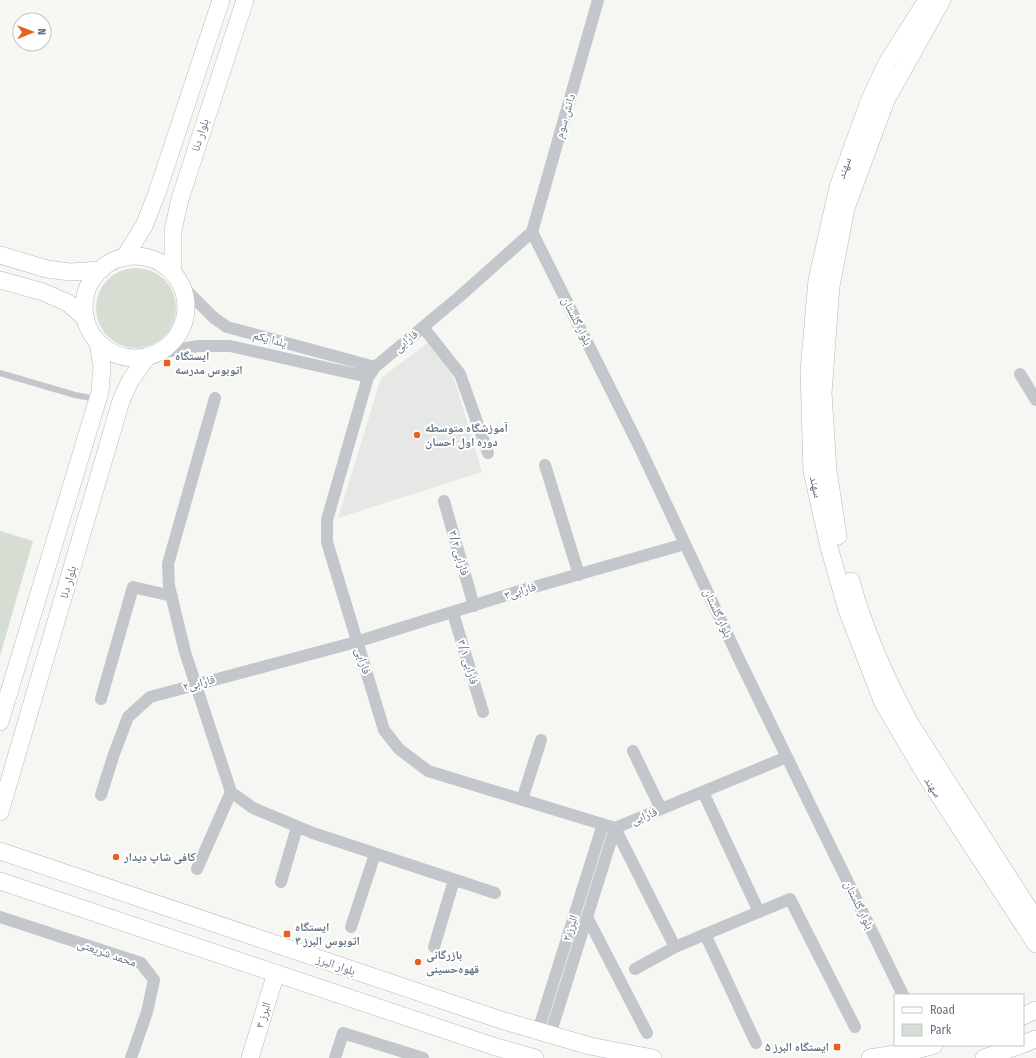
<svg xmlns="http://www.w3.org/2000/svg" width="1036" height="1058" font-family="'Fira Sans Condensed','Noto Naskh Arabic',sans-serif">
  <rect width="100%" height="100%" fill="#f6f6f2"/>
  <!-- built -->
  <path fill="#e6e8e6" d="M429,342l21,23 32,107 -144,46 43,-140z"/>
  <!-- green -->
  <path fill="#d6ddd3" d="M96 308a40 40 0 1 1 80 0a40 40 0 1 1-80 0Z
    M0,531l33,10 -33,115z"/>
  <g fill="none" stroke-linecap="round" stroke-linejoin="round">
    <!-- secondary casing -->
    <g stroke="#b5babf" stroke-width="18">
      <path id="secondary" d="M927,0l-39,61 -18,38 -32,88 -21,93 -8,91 3,100 17,76 18,63 36,93 42,71 111,170
        M0,255l47,14 23,3 31,-2
        M84 307a51 51 0 1 1 102 0a51 51 0 1 1-102 0Z
        M124,258l20,-32 13,-33 64,-193
        M173,273v-43l7,-31 65,-199
        M0,280l43,12 25,11 18,16
        M838,536l-10,-66 -5,-77 8,-107 15,-78 40,-108 56,-100
        M851,581c14,51 35,98 60,144l125,195
        M0,722l100,-330 2,-25 -4,-25
        M0,812l121,-411 9,-20 17,-24
        M0,851l504,170 86,25 63,12
        M0,881l496,166 39,11
        M1023,1016l13,-6
        M1023,1044l13,-5
        M250,1058l26,-85
        M870,1058l43,-7 21,-6
        M984,1058l37,-13"/>
    </g>
    <!-- lane -->
    <path stroke="#c3c6ca" stroke-width="6" d="M0,373l75,22 21,4"/>
    <!-- street -->
    <path stroke="#c3c6ca" stroke-width="12" d="M532,232l-73,65 -84,70 -7,10 -41,143v22l57,188 15,19 29,22 187,57 172,-71
      M532,232l107,214 100,213 164,336
      M532,232l66,-232
      M180,284l34,34 13,9 148,40
      M423,327l37,47 28,79
      M159,353l39,-7h32l138,31
      M1020,374l16,26
      M215,398l-47,166 1,22 16,66 46,140 22,16 60,25 182,60
      M545,465l34,110
      M444,501l30,105
      M453,613l30,99
      M101,699l32,-112 39,9
      M633,751l28,58
      M703,792l56,120
      M101,795l13,-41 14,-37 22,-20 206,-55 157,-49 172,-49
      M522,800l19,-60
      M615,828l60,119 115,-48 65,128
      M197,869l34,-77
      M281,882l16,-55
      M0,917l141,46 13,17 -7,32 -16,46
      M587,917l60,116
      M351,927l24,-73
      M705,934l51,109
      M434,947l20,-67
      M635,969l40,-22
      M538,1031l65,-207
      M550,1035l65,-207
      M335,1058l8,-25 80,25"/>
    <!-- secondary -->
    <use href="#secondary" stroke="#fff" stroke-width="17"/>
  </g>
  <!-- markers -->
  <g fill="#e86020" stroke="#fff" stroke-width="1.5">
    <rect x="163" y="359" width="8" height="8" rx="2"/>
    <circle cx="417" cy="435" r="4"/>
    <circle cx="116" cy="857" r="4"/>
    <rect x="283" y="930" width="8" height="8" rx="2"/>
    <circle cx="418" cy="962" r="4"/>
    <rect x="833" y="1043" width="8" height="8" rx="2"/>
  </g>
  <g text-anchor="middle" dominant-baseline="central" stroke-width="4" stroke-linejoin="round" paint-order="stroke">
    <!-- street labels -->
    <g font-size="12" fill="#647384" stroke="#fff">
      <text transform="translate(565 116) rotate(-74)">دانش سوم</text>
      <text transform="translate(200 135) rotate(-72)">بلوار دنا</text>
      <text transform="translate(844 168) rotate(-71)">سهند</text>
      <text transform="translate(577 321) rotate(63)">بلوار گلستان</text>
      <text transform="translate(270 339) rotate(15)">یلدا یکم</text>
      <text transform="translate(406 341) rotate(-40)">فارابی</text>
      <text transform="translate(816 487) rotate(78)">سهند</text>
      <text transform="translate(459 553) rotate(74)">فارابی ۳/۲</text>
      <text transform="translate(68 582) rotate(-74)">بلوار دنا</text>
      <text transform="translate(520 591) rotate(-17)">فارابی۳</text>
      <text transform="translate(718 613) rotate(65)">بلوار گلستان</text>
      <text transform="translate(363 661) rotate(72)">فارابی</text>
      <text transform="translate(468 662) rotate(73)">فارابی ۳/۱</text>
      <text transform="translate(199 683) rotate(-15)">فارابی۲</text>
      <text transform="translate(933 787) rotate(56)">سهند</text>
      <text transform="translate(644 816) rotate(-22)">فارابی</text>
      <text transform="translate(859 905) rotate(64)">بلوار گلستان</text>
      <text transform="translate(570 928) rotate(-72)">البرز ۲</text>
      <text transform="translate(107 953) rotate(19)">محمد شریعتی</text>
      <text transform="translate(336 965) rotate(19)">بلوار البرز</text>
      <text transform="translate(263 1015) rotate(-73)">البرز ۳</text>
    </g>
    <!-- poi labels -->
    <g font-size="12" font-weight="bold" fill="#647384" stroke="#fff" text-anchor="start">
      <text x="175" y="356">ایستگاه<tspan x="175" dy="14">اتوبوس مدرسه</tspan></text>
      <text x="425" y="428">آموزشگاه متوسطه<tspan x="425" dy="14">دوره اول احسان</tspan></text>
      <text x="124" y="857">کافی شاپ دیدار</text>
      <text x="295" y="927">ایستگاه<tspan x="295" dy="14">اتوبوس البرز ۳</tspan></text>
      <text x="426" y="955">بازرگانی<tspan x="426" dy="14">قهوه‌حسینی</tspan></text>
      <text x="829" y="1047" text-anchor="end">ایستگاه البرز ۵</text>
    </g>
  </g>
  <!-- legend -->
  <rect x="894" y="994" width="130" height="52" fill="#ffffff" stroke="#c1c7ce"/>
  <rect x="902" y="1007" width="20" height="6" fill="#ffffff" stroke="#c1c7ce"/>
  <text x="930" y="1014" font-size="12" fill="#647384">Road</text>
  <rect x="902" y="1024" width="20" height="12" fill="#d6ddd3" stroke="#c1c7ce"/>
  <text x="930" y="1034" font-size="12" fill="#647384">Park</text>
  <!-- north arrow -->
  <g transform="translate(32 32) rotate(89)"><circle r="19" fill="#ffffff" stroke="#c1c7ce"/>
  <path d="M0-3L7 15L0 10L-7 15Z" fill="#e86020"/>
  <text y="-6" font-size="11" font-weight="bold" text-anchor="middle" fill="#647384">N</text>
  </g>
</svg>
